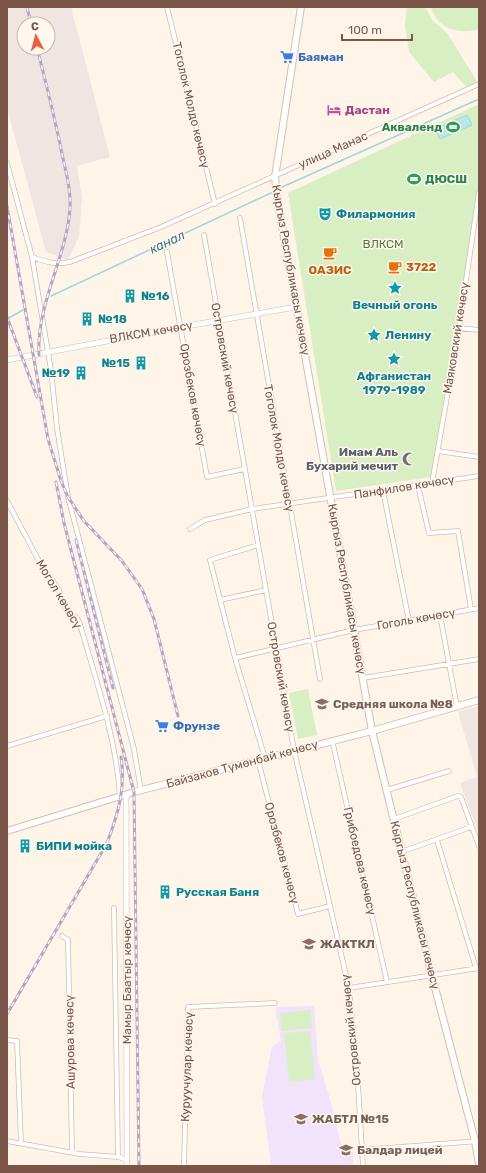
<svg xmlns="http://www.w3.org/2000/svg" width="486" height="1173" font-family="Rubik,sans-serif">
  <rect width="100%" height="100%" fill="#fef4e7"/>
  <!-- industrial -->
  <path fill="#efe6e1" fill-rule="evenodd" d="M7,7h64l39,150 -33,9 5,31 -3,40 -11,23 -22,-8 -39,-144zM24,24h24v24h-24z
    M479,706v129l-19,-52 17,-6 -19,-65z"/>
  <!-- education -->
  <path fill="#f1e3fb" d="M314,1006l4,53 14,47 11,46 10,-1v15h-82l-9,-69 10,-50 9,-6 -6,-34z"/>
  <!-- green -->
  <path fill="#d8eec3" d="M407,7h18l8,14 14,12 31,50 -11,5 -14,-16 -19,10 -25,-30 -4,-26z
    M431,7h48v22c-20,6 -42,0 -48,-22z
    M479,104v83l-48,290 -95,14 -48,-298z
    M308,689l9,46 -19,4 -9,-46z
    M311,1010l1,18 -31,3 -1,-18z
    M310,1031l5,48 -26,3 -5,-49z"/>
  <!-- water -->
  <path fill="#b9e7eb" stroke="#9ed8dd" d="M467,115l5,10 -32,14 -5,-10z"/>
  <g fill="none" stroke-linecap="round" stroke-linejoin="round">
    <!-- stream -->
    <path stroke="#9ed8dd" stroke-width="1.5" d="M280,188l199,-89
      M51,296l224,-105
      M7,319l16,-9"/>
    <!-- minor casing -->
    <g stroke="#d5bcae" stroke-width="5.5">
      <path id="minor" d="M167,7l48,197
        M7,163l25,94c14,5 23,8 38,5l91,-35 318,-143
        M240,218l80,461
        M204,235l90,515 55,238 8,80 6,98
        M167,252l40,225 37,-8
        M32,257l19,113 6,58 11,69 66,252 7,42
        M459,328l20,2
        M438,451l41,6
        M432,483l27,-155 20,-136
        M418,486l11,47 29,-2 13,78
        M383,491l26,130
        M7,501l32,60 20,29 3,11 7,12 8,5 3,6c16,57 36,113 40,172
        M190,529l15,-9 47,-11 227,-33
        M258,545l-48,15 25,98 30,100
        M220,600l46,-10
        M440,615l17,92
        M235,658l119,-28 125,-22
        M363,678l116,-19
        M332,740l55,242
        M7,746l100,-30
        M258,760l40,154 32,-8
        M387,790l62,-19
        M394,819l64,-23 3,1 18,49
        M437,840l39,128
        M401,852l70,-25
        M114,908l4,249 9,3
        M62,936l6,4 4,212
        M349,988l130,-20
        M7,1040l10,1 4,102
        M7,1141l73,13 38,3
        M361,1150l118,-9
        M184,1166l4,-159 87,-4"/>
    </g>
    <!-- tertiary casing -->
    <g stroke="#d5bcae" stroke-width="6">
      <path id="tertiary" d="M7,360l174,-33 115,-20
        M126,795l1,371"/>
    </g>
    <!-- secondary casing -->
    <g stroke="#dabdad" stroke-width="8">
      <path id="secondary" d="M301,7l-26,170 2,21 95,533 60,245 43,165 4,23
        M7,831l127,-39 238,-61 107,-31"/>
    </g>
    <!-- minor -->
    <use href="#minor" stroke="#fff" stroke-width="4"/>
    <!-- tertiary -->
    <use href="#tertiary" stroke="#fff" stroke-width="5"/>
    <!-- secondary -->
    <use href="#secondary" stroke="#fff" stroke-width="6"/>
    <!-- rail casing -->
    <g stroke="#b5a3ca" stroke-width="3">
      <path id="rail" d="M27,7l4,17
        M37,48c9,35 18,71 25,106 4,18 9,36 8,54 -3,49 -34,96 -31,147
        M7,206l41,233 13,42 7,16 16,24 38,40 20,28 12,30 24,97
        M7,317l30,80
        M56,482l8,41 70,269 5,374
        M76,540l37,148
        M7,1014l100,-171c11,-29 19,-55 14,-86"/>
    </g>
    <!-- rail -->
    <use href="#rail" stroke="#fff8ef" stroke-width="1.5" stroke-dasharray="4.5" stroke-linecap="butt"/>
  </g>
  <!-- icons -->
  <defs>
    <g id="supermarket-bare" transform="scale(1.08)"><path d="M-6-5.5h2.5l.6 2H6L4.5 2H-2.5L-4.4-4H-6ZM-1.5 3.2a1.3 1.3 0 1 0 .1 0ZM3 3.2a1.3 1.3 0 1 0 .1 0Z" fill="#3f7fe0" stroke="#fff8ef" stroke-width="2.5" paint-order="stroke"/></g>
    <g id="hotel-bare" transform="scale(1.08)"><path d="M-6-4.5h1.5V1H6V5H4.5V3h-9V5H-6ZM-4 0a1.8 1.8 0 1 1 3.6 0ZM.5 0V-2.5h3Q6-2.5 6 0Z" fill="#d1479c" stroke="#fff8ef" stroke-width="2.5" paint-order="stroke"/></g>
    <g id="stadium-bare" transform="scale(1.08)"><path d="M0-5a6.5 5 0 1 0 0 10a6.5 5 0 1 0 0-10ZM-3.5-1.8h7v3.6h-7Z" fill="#2e9e5b" stroke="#fff8ef" stroke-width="2.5" paint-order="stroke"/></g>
    <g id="theatre-bare" transform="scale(1.08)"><path d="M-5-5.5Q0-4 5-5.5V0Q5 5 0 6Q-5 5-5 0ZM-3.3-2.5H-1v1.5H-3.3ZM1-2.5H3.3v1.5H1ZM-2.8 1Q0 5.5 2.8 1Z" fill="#0f9aa8" stroke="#fff8ef" stroke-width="2.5" paint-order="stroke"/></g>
    <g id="cafe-bare" transform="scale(1.08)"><path d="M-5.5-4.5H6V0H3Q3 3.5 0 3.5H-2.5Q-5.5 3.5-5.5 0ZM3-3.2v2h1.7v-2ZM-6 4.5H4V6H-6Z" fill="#e8710a" stroke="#fff8ef" stroke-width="2.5" paint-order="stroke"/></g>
    <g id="sight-bare" transform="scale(1.08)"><path d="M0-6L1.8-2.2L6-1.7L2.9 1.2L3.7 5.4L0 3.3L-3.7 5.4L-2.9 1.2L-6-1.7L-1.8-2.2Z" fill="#0f9aa8" stroke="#fff8ef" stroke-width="2.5" paint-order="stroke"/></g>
    <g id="building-bare" transform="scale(1.08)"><path d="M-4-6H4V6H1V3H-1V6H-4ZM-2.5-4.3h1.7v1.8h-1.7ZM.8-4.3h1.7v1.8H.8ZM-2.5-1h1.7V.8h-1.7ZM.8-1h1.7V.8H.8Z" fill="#0f9aa8" stroke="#fff8ef" stroke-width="2.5" paint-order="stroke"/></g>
    <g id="mosque-bare" transform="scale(1.08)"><path d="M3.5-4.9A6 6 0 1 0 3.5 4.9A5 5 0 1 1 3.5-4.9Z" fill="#6b7280" stroke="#fff8ef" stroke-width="2.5" paint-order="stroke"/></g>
    <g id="school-bare" transform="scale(1.08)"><path d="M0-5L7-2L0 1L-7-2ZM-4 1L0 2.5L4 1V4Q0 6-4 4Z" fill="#8d6e63" stroke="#fff8ef" stroke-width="2.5" paint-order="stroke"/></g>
    <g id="university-bare" transform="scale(1.08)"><path d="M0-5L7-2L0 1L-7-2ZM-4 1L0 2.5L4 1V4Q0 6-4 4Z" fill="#8d6e63" stroke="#fff8ef" stroke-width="2.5" paint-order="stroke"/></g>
  </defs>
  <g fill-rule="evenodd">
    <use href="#supermarket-bare" x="287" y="57"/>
    <use href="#hotel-bare" x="334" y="110"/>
    <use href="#stadium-bare" x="453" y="127"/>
    <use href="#stadium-bare" x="414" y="179"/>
    <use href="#theatre-bare" x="325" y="214"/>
    <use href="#cafe-bare" x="330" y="253"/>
    <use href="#cafe-bare" x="395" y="267"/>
    <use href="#sight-bare" x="395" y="288"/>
    <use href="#building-bare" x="130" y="296"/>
    <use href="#building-bare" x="87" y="319"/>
    <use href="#sight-bare" x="374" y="335"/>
    <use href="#sight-bare" x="394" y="359"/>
    <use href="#building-bare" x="141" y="363"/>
    <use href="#building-bare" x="81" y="373"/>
    <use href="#mosque-bare" x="409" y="459"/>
    <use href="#school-bare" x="322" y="704"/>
    <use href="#supermarket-bare" x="162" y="726"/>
    <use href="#building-bare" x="25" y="846"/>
    <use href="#building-bare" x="165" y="892"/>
    <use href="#university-bare" x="309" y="944"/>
    <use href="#university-bare" x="301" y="1119"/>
    <use href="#school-bare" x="346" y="1150"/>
  </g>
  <g text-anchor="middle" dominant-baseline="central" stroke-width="3" stroke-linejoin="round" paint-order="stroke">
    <!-- shop labels -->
    <g font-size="12" font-weight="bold" fill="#366cbe" stroke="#fff8ef" text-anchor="start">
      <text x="298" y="57">Баяман</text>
      <text x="173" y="726">Фрунзе</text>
    </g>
    <!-- street labels -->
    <g font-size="12" fill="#7b5648" stroke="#fff8ef">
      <text transform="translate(191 105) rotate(77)">Тоголок Молдо көчөсү</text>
      <text transform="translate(333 150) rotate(-24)">улица Манас</text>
      <text transform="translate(291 270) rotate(80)">Кыргыз Республикасы көчөсү</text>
      <text transform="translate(151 332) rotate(-10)">ВЛКСМ көчөсү</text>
      <text transform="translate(456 338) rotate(-81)">Маяковский көчөсү</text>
      <text transform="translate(225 358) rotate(80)">Островский көчөсү</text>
      <text transform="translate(193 395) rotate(80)">Орозбеков көчөсү</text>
      <text transform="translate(279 448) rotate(80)">Тоголок Молдо көчөсү</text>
      <text transform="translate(404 487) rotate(-9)">Панфилов көчөсү</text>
      <text transform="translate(347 589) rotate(80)">Кыргыз Республикасы көчөсү</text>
      <text transform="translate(59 594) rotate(59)">Могол көчөсү</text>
      <text transform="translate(416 619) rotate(-10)">Гоголь көчөсү</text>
      <text transform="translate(281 677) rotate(80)">Островский көчөсү</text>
      <text transform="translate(242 764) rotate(-15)">Байзаков Түмөнбай көчөсү</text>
      <text transform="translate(282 853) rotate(75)">Орозбеков көчөсү</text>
      <text transform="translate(360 861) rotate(77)">Грибоедова көчөсү</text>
      <text transform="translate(415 905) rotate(76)">Кыргыз Республикасы көчөсү</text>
      <text transform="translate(127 980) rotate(-90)">Мамыр Баатыр көчөсү</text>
      <text transform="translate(351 1030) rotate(-96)">Островский көчөсү</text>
      <text transform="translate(70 1042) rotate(-91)">Ашурова көчөсү</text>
      <text transform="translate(187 1067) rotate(-88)">Куруучулар көчөсү</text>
    </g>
    <!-- hotel labels -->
    <g font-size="12" font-weight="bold" fill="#b23c85" stroke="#fff8ef" text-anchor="start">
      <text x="345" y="110">Дастан</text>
    </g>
    <!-- leisure labels -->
    <g font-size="12" font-weight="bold" fill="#27864d" stroke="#fff8ef" text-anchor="end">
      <text x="442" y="127">Акваленд</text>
      <text x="425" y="179" text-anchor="start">ДЮСШ</text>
    </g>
    <!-- culture labels -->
    <g font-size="12" font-weight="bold" fill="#0d838f" stroke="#fff8ef" text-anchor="start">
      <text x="336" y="214">Филармония</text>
      <text x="141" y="296">№16</text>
      <text x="395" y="305" text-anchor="middle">Вечный огонь</text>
      <text x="98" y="319">№18</text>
      <text x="385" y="335">Ленину</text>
      <text x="130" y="363" text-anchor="end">№15</text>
      <text x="70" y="373" text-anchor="end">№19</text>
      <text x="394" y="376" text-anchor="middle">Афганистан<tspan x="394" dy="14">1979-1989</tspan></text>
      <text x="36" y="846">БИПИ мойка</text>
      <text x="176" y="892">Русская Баня</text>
    </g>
    <!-- park labels -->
    <g font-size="12" fill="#537c3c" stroke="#fff8ef">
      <text x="383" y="244">ВЛКСМ</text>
    </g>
    <!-- food labels -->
    <g font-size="12" font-weight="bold" fill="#c56008" stroke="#fff8ef" text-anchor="start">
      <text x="406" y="267">3722</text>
      <text x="330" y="270" text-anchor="middle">ОАЗИС</text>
    </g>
    <!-- worship labels -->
    <g font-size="12" font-weight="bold" fill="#5b616d" stroke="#fff8ef" text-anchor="end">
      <text x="398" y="452">Имам Аль<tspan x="398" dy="14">Бухарий мечит</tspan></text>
    </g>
    <!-- education labels -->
    <g font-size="12" font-weight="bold" fill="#785e54" stroke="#fff8ef" text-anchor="start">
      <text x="333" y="704">Средняя школа №8</text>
      <text x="320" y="944">ЖАКТКЛ</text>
      <text x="312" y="1119">ЖАБТЛ №15</text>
      <text x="357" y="1150">Балдар лицей</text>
    </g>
    <!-- water labels -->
    <g font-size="13" font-style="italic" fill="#3a7c82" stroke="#fff8ef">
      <text transform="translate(167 242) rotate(-25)">канал</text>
    </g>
  </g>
  <!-- border -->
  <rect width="486" height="1173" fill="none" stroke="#7b5648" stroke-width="16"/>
  <!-- north arrow -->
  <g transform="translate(36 36) rotate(354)"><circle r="19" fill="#fff8ef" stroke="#cab7ac"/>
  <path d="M0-3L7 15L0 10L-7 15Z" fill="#f35b41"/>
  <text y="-6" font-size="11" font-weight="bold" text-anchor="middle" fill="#7b5648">С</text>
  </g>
  <!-- scale -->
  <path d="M342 34v6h70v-6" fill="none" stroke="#7b5648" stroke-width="2"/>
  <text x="348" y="34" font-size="12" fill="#7b5648" stroke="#fff8ef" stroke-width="3" paint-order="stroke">100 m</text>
</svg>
